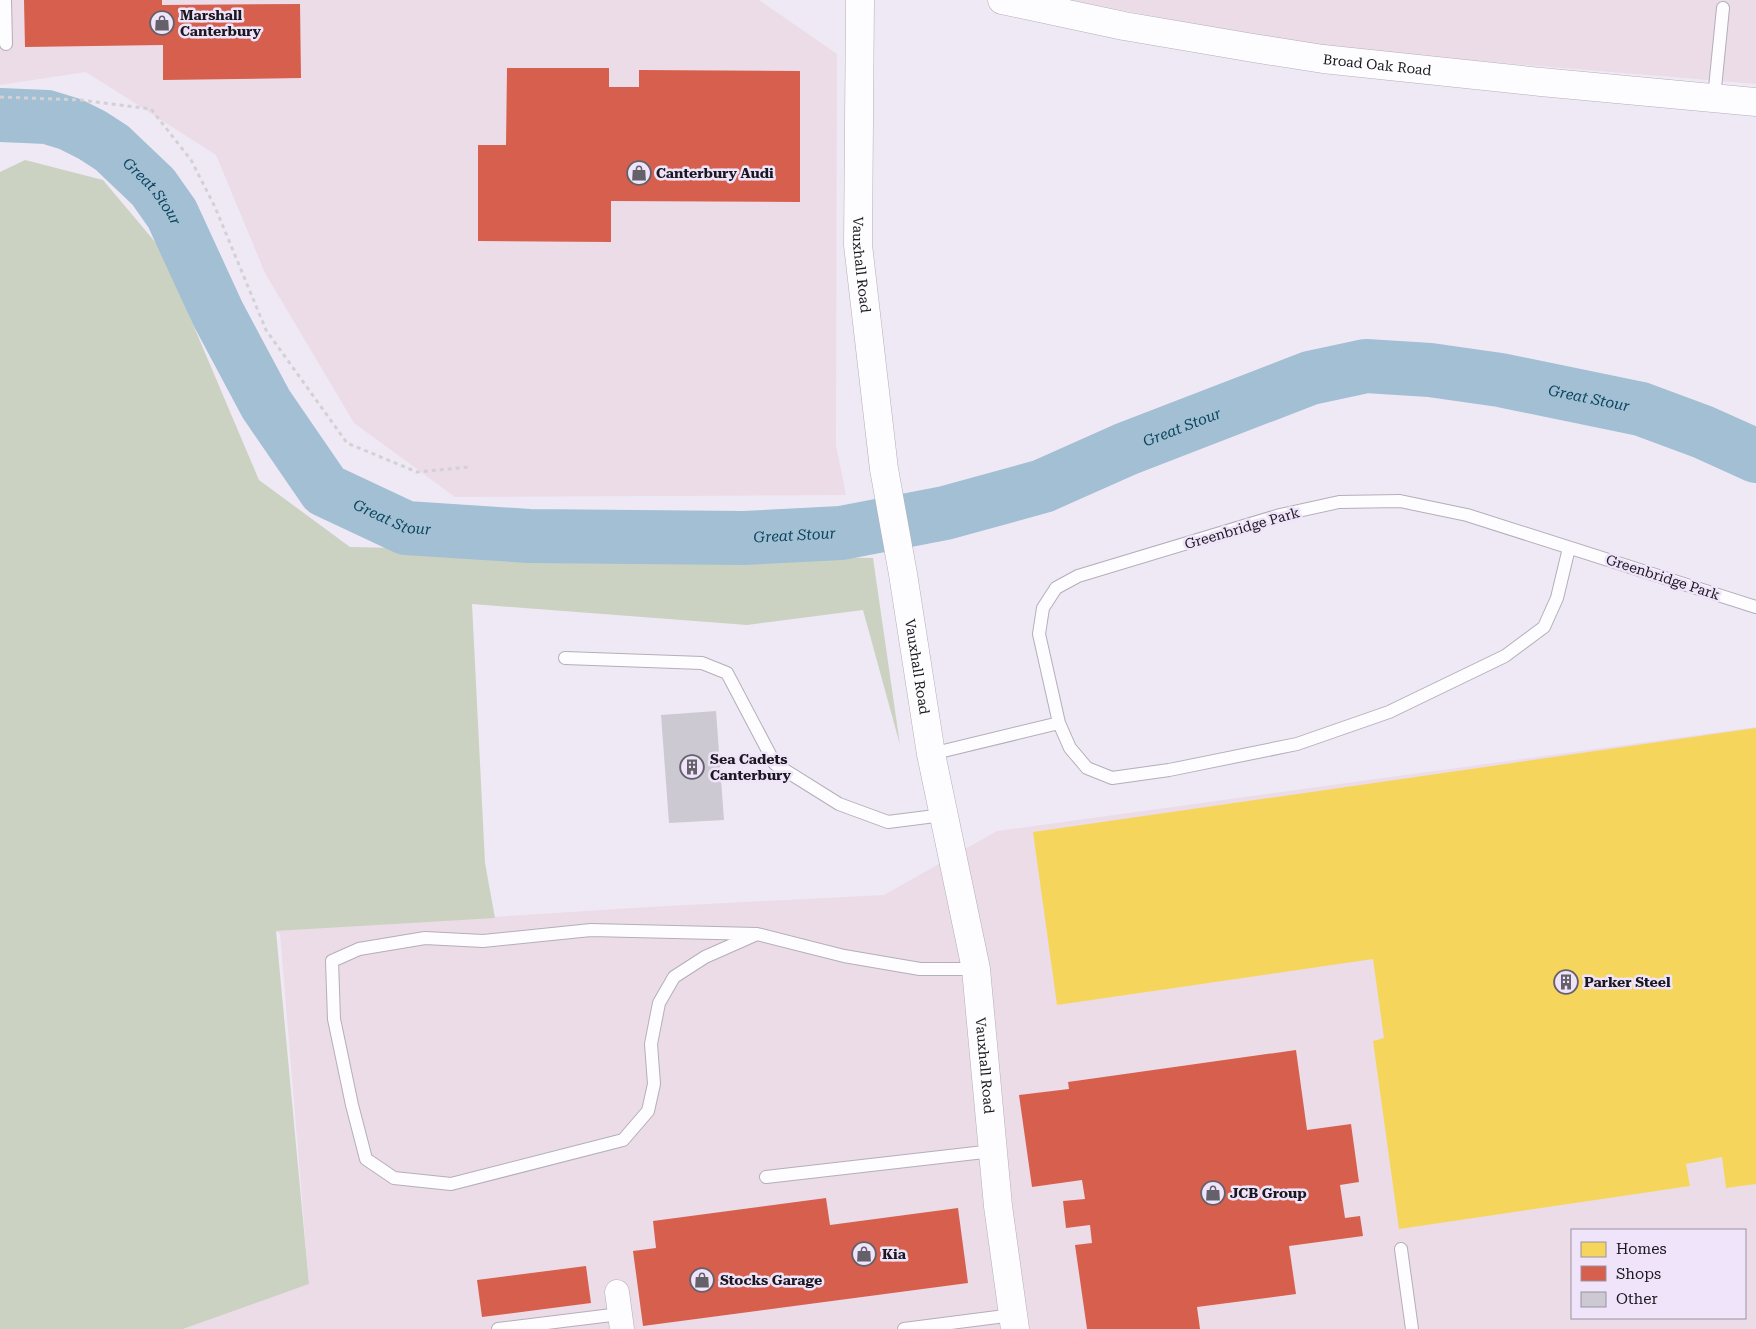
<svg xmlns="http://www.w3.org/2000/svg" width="1756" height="1329" font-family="'Roboto Serif',serif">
  <rect width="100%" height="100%" fill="#efe9f5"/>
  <!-- commercial -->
  <path fill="#ecdce7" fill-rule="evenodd" d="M0,0h759l78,54 -1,391 10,50 -391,2 -101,-74 -89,-150 -49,-118 -130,-83 -86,13z
    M1068,0h688v84l-434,-36z
    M1756,727v602h-1573l126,-45 -29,-350 -4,-3 372,-24 236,-12 113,-64zM1572,1230h173v88h-173z"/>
  <!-- green -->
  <path fill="#cbd2c2" d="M25,160l78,20 58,69 98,231 91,67 523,11 27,187 -37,-135 -116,15 -275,-21 13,259 10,55 -219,13 33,353 -126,45h-183v-1157z"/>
  <!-- homes -->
  <path fill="#f6d55c" d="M1756,728v456l-30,4 -4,-31 -36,7 4,22 -291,43 -26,-188 11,-3 -11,-79 -316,46 -24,-173z"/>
  <!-- shops -->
  <path fill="#d6604d" d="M24,0h138v5l138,-1 1,74 -138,2v-35l-138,2z
    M507,68h102v19h30v-17l161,1v131l-189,-1v41l-133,-1v-96h28z
    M1296,1050l11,80 44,-6 8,58 -19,3 5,33 15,-2 3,20 -74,10 7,48 -99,13 3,22h-113l-12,-84 17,-2 -2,-18 -24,3 -3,-27 22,-2 -3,-19 -50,7 -13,-92 50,-6 -1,-7z
    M826,1198l4,27 128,-17 10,75 -325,43 -10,-75 23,-3 -3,-27z
    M586,1266l5,37 -109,14 -5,-37z"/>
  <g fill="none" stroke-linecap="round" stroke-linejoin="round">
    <!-- river -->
    <path stroke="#a2bfd4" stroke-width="54" id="s1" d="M0,115l47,2 23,7 22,11 20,13 41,39 19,27 46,100 48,90 59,86 81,38 123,8 215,2 97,-5 104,-20 98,-27 83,-37 184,-71 56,-12 64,4 70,10 141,29 62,23 53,24"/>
  </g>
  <!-- building -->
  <path fill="#ccc9d2" d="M716,711l8,109 -55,3 -8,-108z"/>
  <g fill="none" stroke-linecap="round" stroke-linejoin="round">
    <!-- lane casing -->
    <g stroke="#b3afb8" stroke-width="14">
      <path id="lane" d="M5,0l1,44
        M1714,98l9,-90
        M1569,548l-12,50 -13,29 -39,29 -116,56 -92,32 -128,26 -57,8 -25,-10 -17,-20 -11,-25 -20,-89 4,-26 13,-20 22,-12 202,-61 59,-13 61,-1 67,14 289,92
        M565,658l137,5 25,10 48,91 64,40 49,18 55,-7
        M931,754l128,-31
        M757,934l-52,23 -31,20 -15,26 -8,41 3,40 -6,27 -25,29 -172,44 -57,-6 -28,-19 -14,-54 -18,-86 -2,-58 27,-12 66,-11 58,3 108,-11 166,4 87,22 76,13h56
        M766,1177l227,-26
        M1401,1249l11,80
        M498,1329l122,-15
        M904,1329l109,-14"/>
    </g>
    <!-- street casing -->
    <g stroke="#b3afb8" stroke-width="25">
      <path id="street" d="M617,1292l5,37"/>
    </g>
    <!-- secondary casing -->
    <g stroke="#b3afb8" stroke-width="29">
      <g id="secondary">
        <path id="s2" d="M860,0l-2,245 26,224 19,105 28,180 45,215 22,237 17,123"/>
        <path id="s3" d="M1002,0l122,26 129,22 70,11 218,23 215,20"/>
      </g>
    </g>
    <!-- path -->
    <path stroke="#d2d1d4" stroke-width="3" stroke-dasharray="4 4" stroke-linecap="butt" d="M0,97l81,3 70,9 40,51 24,47 51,123 81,113 70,29 52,-5"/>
    <!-- lane -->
    <use href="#lane" stroke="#fdfcfe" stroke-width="12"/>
    <!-- street -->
    <use href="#street" stroke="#fdfcfe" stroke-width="24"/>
    <!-- secondary -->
    <use href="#secondary" stroke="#fdfcfe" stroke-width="28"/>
  </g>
  <!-- icons -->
  <defs>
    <g id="shop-ring" transform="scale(1.25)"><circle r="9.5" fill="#efe4fa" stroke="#65616a" stroke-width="1.5"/><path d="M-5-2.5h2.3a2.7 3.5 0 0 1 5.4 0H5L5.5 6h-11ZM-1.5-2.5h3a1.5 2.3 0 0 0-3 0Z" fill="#65616a"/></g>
    <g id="building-ring" transform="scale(1.25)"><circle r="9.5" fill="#efe4fa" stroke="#65616a" stroke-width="1.5"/><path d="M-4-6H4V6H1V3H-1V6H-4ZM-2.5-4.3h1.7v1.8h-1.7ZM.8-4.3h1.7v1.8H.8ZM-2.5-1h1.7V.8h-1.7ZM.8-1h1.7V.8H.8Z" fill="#65616a"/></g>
  </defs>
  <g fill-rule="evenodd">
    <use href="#shop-ring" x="162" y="23"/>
    <use href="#shop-ring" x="639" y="173"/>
    <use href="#building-ring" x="692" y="767"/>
    <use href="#building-ring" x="1566" y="982"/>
    <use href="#shop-ring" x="1213" y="1193"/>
    <use href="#shop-ring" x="864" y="1254"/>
    <use href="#shop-ring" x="702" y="1280"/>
  </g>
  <g text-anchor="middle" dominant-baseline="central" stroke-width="5" stroke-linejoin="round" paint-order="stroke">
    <!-- poi labels -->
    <g font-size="14" font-weight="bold" fill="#1b181f" stroke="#efe4fa" text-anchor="start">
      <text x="180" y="15">Marshall<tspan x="180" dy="16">Canterbury</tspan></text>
      <text x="656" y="173">Canterbury Audi</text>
      <text x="710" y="759">Sea Cadets<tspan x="710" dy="16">Canterbury</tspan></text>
      <text x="1584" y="982">Parker Steel</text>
      <text x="1230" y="1193">JCB Group</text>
      <text x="882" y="1254">Kia</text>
      <text x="720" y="1280">Stocks Garage</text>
    </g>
    <!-- street labels -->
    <g font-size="14" fill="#1b181f" stroke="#efe4fa">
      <text stroke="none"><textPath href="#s3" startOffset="381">Broad Oak Road</textPath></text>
      <text stroke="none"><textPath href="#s2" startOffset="265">Vauxhall Road</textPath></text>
      <text transform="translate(1242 528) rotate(-16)">Greenbridge Park</text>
      <text transform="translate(1663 577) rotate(18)">Greenbridge Park</text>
      <text stroke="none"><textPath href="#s2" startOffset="671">Vauxhall Road</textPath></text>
      <text stroke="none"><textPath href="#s2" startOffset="1076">Vauxhall Road</textPath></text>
    </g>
    <!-- water labels -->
    <g font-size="15" font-style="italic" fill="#0a455f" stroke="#efe4fa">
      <text stroke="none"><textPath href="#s1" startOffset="179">Great Stour</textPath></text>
      <text stroke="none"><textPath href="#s1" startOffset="1829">Great Stour</textPath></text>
      <text stroke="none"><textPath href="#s1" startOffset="1409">Great Stour</textPath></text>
      <text stroke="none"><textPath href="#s1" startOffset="599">Great Stour</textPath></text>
      <text stroke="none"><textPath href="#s1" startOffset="1004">Great Stour</textPath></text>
    </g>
  </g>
  <!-- legend -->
  <rect x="1571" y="1229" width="175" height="90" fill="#efe4fa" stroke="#9a92a2"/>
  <rect x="1581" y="1242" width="25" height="15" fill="#f6d55c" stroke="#9a92a2"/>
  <text x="1616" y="1254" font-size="15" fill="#1b181f">Homes</text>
  <rect x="1581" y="1266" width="25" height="15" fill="#d6604d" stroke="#9a92a2"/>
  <text x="1616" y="1279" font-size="15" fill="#1b181f">Shops</text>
  <rect x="1581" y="1292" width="25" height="15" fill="#ccc9d2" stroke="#9a92a2"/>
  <text x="1616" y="1304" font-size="15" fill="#1b181f">Other</text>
</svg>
